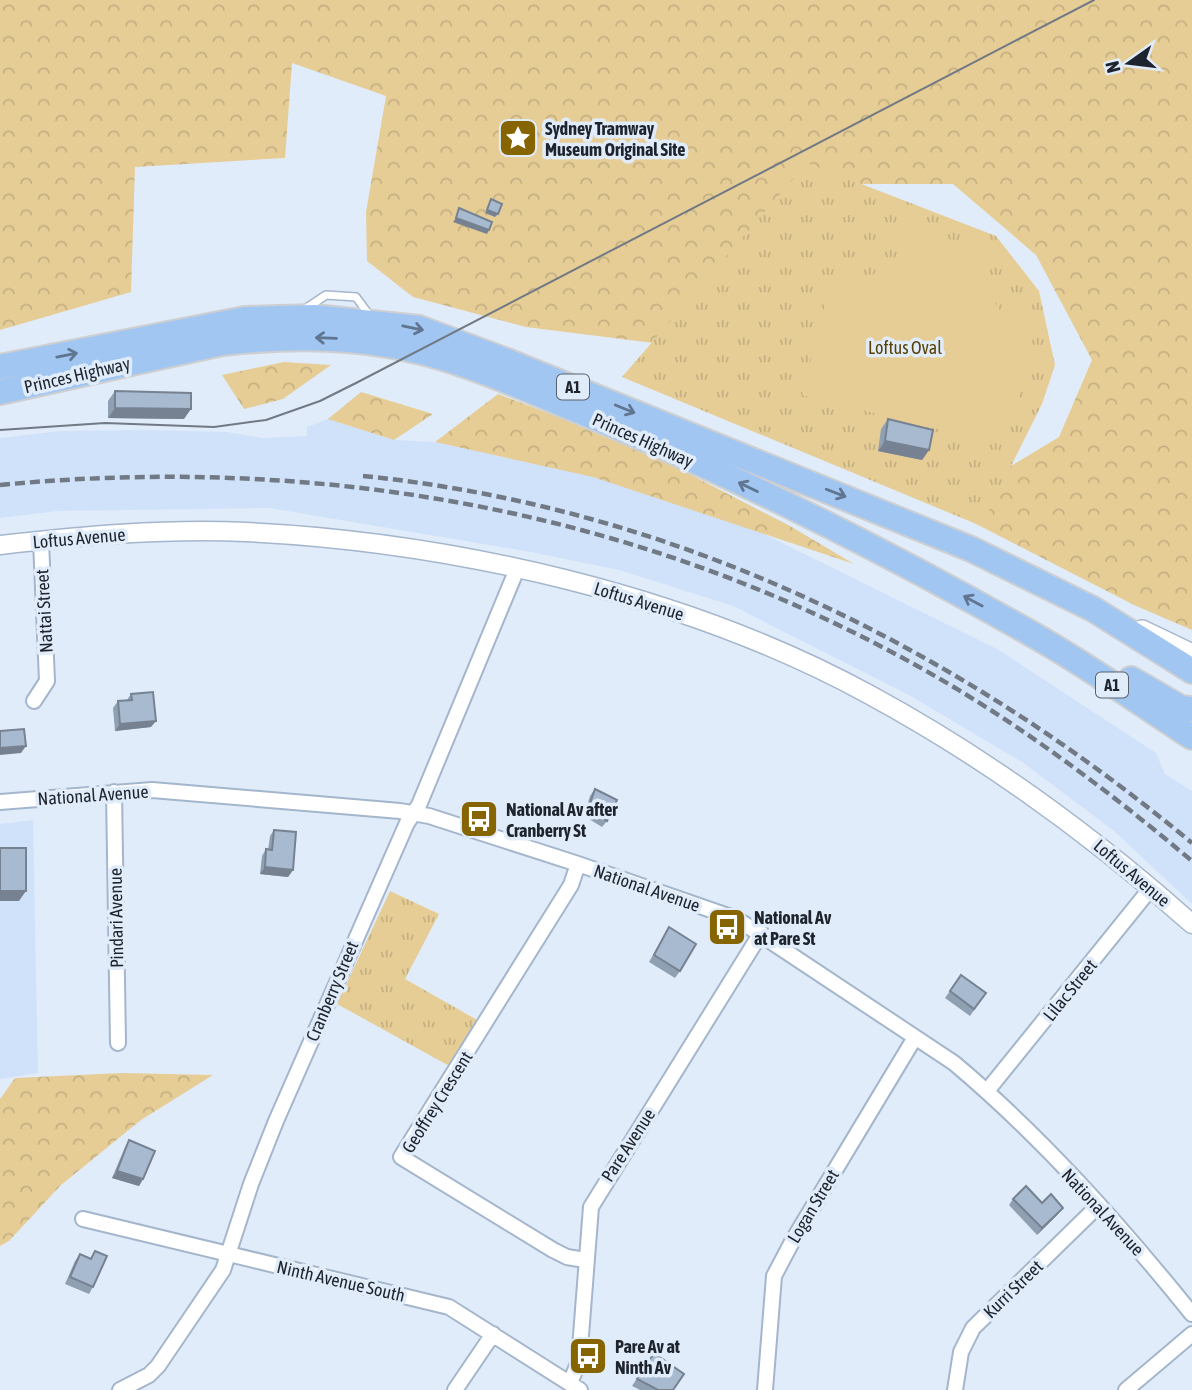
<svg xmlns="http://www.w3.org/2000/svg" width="1192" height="1390" font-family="'Asap Condensed',sans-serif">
  <defs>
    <pattern id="forest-crowns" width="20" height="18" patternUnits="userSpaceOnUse" patternTransform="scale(1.75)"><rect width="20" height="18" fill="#e6cd96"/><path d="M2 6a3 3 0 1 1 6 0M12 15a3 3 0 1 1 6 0" fill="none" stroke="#c5b082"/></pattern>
    <pattern id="park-tufts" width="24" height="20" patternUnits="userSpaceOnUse" patternTransform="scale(1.75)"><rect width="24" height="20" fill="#e6cd96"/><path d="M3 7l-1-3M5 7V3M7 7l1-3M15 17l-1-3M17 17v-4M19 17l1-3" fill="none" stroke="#c5b082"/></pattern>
  </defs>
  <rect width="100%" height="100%" fill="#e1ecfa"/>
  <!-- built -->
  <path fill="#d0e2fa" d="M328,419l66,21 41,2 158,34 163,54 243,120 157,103 9,21 27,17v113l-78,-73 -92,-69 -113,-67 -176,-89 -114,-36 -88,-18 -262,-44 -211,3 -58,7v-80l61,-7 85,-1 82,2 34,6 45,-2v-9z
    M33,820l5,253 -38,6v-255z"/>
  <!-- forest -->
  <path fill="url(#forest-crowns)" d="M0,0h1192v630l-58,-25 -191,-98 116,-70 33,-77 -56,-105 -83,-71h-118l-158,162 -151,-19 -113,-30 -46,-36 -1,-49 20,-116 -94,-33 -7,95 -150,9 -4,125 -131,38z
    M284,362l47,3 -48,34 -39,10 -22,-34z
    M361,392l72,22 -39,26 -66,-21z
    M498,394l139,53 153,79 64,38 -261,-87 -158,-35z
    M122,1073l91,2 -72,45 -80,65 -52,56 -9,5v-147l15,-21z"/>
  <!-- park -->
  <path fill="url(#park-tufts)" d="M807,163l189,73 43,55 16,74 -13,39 -61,122 -359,-149z
    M390,891l49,23 -34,65 74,42 -26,47 -116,-64z"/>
  <!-- pitch -->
  <path fill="#e6cd96" d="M907,228l82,22 -8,31 20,31 36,9 -31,125 -204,-51 31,-122 33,7 15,-11 18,-9z"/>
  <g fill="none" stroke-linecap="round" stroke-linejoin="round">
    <!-- service casing -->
    <g stroke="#a4b6cc" stroke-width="10">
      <path id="service" d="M305,309l21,-14 30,2 14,19"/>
    </g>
    <!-- minor casing -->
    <g stroke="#a4b6cc" stroke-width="18">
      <path id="minor" d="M34,701l13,-20 -6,-140
        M114,792l4,251
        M0,802l152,-12 248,21 29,5 149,48 159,55 217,144c88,74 166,162 238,251
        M578,864l-7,21 -170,272 152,93 14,7 18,3
        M987,1091l164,-203
        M83,1219l366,88 131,83
        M570,1383l9,-22 12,-154 170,-274
        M120,1390l29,-15 9,-9 65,-96 28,-86 25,-63 131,-298 12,-18 98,-236
        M455,1390l38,-56
        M765,1390l9,-114 19,-36 121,-201
        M955,1390l6,-38 12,-24 126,-123
        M1126,1390l66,-56"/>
    </g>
    <!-- tertiary casing -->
    <g stroke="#a4b6cc" stroke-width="21">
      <path id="tertiary" d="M0,545c81,-9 164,-17 246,-13 208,10 441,63 624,163 118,64 223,141 322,229"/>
    </g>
    <!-- secondary casing -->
    <g stroke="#a4b6cc" stroke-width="24">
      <path id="secondary" d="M1142,631l50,24"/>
    </g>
    <!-- trunk casing -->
    <g stroke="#cecfd1" stroke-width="28">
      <path id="trunk" d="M0,367l245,-48 69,-2 105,11 88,33 464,188 122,60 99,62
        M0,392l222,-49c55,-6 110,-8 165,2 71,11 140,45 206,72 150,62 296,136 437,216 56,31 108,69 162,104
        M1131,679l50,29 11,1"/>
    </g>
    <!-- service -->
    <use href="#service" stroke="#fff" stroke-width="7"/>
    <!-- minor -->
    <use href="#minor" stroke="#fff" stroke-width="14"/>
    <!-- tertiary -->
    <use href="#tertiary" stroke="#fff" stroke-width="18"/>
    <!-- secondary -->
    <use href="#secondary" stroke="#fff" stroke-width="21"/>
    <!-- trunk -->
    <use href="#trunk" stroke="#a2c6f2" stroke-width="24"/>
    <!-- tram -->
    <path stroke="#717984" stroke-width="2" d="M0,430l105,-7 109,4 52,-7 54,-19 36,-18 738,-383"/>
    <!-- rail -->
    <path stroke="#717984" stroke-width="4.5" stroke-dasharray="10 5" stroke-linecap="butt" d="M363,476c310,31 592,170 829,367
      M0,485c332,-32 663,29 952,201 85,51 164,111 240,175"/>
  </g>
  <!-- wall -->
  <path fill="#90a0b3" d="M115,391l69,28 -76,-1v-17z
    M888,419l41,31 -7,10 -44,-9 3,-22z
    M131,694l20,33 -36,4 -2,-23 5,-7 9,-1z
    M595,789l12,32 -5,6 -18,-11 6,-20z
    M274,830l19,40 -5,7 -28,-3 2,-18 4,-7 2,1 2,-14z
    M669,927l11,44 -5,7 -26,-16z
    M961,975l25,18 -16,23 -25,-18z
    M129,1140l14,39 -4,7 -27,-8 13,-31z
    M1013,1199l29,4 16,11 -21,21 -28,-30z
    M95,1251l-2,36 -4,7 -24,-10 10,-23 5,-7 10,5z
    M654,1353l19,37h-33l-8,-4z"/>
  <!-- shaded-wall -->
  <path fill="#768292" d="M487,210l11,4 -3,3 -10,-4z
    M456,218l33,12 -2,4 -34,-12z
    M115,408l76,1 -7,10 -76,-1z
    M885,441l44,9 -7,10 -44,-9z
    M156,721l-5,6 -36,4 5,-7z
    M26,746l-5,7 -21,2v-7z
    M265,867l28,3 -5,7 -28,-3z
    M0,891h26l-7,10h-19z
    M117,1171l26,8 -4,7 -27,-8z
    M1063,1208l-5,6 -21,21 5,-7z"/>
  <!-- building -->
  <path fill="#a8bad0" stroke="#768292" stroke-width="2" d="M491,199l11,5 -4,10 -11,-4z
    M459,208l33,14 -3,8 -33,-12z
    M115,391l76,2v16l-76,-1z
    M888,419l45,11 -4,20 -44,-9z
    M153,692l3,29 -36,3 -2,-23 14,-1 -1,-6z
    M24,729l2,17 -26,2v-17z
    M595,789l22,11 -10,21 -19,-12z
    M274,830l22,2 -3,38 -28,-3 1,-18 6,1z
    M0,848h26v43h-26z
    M669,927l27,17 -16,27 -26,-16z
    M961,975l25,18 -12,16 -24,-18z
    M129,1140l26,11 -12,28 -26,-8z
    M1026,1186l16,17 9,-9 12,14 -21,20 -29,-29z
    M95,1251l12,5 -14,31 -23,-10 10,-23 11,5z
    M654,1353l30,21 -11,16h-15l-21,-11z"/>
  <!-- one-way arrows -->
  <defs><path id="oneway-shaft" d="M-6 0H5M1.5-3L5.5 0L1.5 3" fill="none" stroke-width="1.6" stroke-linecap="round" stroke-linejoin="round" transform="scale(1.75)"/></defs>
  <g stroke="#607590">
    <use href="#oneway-shaft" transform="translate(413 328) rotate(12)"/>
    <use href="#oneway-shaft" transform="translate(326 338) rotate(-178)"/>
    <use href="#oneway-shaft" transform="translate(67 355) rotate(-11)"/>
    <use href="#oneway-shaft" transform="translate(625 409) rotate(22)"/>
    <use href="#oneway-shaft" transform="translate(748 487) rotate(-154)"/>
    <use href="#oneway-shaft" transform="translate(836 493) rotate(21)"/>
    <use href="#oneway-shaft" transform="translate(973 601) rotate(-152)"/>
  </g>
  <!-- icons -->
  <defs>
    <g id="sight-square" transform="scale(2.0125)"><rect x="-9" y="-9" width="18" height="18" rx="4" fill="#866500" stroke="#e1ecfa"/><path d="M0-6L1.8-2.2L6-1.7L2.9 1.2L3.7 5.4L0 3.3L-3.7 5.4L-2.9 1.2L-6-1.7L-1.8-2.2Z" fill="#fff"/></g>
    <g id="bus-square" transform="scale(2.0125)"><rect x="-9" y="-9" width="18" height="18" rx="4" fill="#866500" stroke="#e1ecfa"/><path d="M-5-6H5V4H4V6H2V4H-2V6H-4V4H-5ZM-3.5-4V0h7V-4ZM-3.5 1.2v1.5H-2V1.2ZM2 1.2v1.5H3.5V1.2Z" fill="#fff"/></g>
  </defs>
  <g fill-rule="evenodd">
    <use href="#sight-square" x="518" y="138"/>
    <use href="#bus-square" x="479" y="819"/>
    <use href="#bus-square" x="727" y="927"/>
    <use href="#bus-square" x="588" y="1356"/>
  </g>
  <g text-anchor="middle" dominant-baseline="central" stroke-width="7" stroke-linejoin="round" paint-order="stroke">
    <!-- shield labels -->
    <g fill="#e1ecfa" stroke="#58606a" stroke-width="2">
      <rect x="557" y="374.5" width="32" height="25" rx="5"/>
      <rect x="1096" y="672.5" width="32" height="25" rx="5"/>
    </g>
    <g font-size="16" font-weight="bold" fill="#1e242d">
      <text x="573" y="387">A1</text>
      <text x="1112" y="685">A1</text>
    </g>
    <!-- poi labels -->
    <g font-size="18" font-weight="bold" fill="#1e242d" stroke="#e1ecfa" text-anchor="start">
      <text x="545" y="128">Sydney Tramway<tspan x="545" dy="21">Museum Original Site</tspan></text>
      <text x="506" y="809">National Av after<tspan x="506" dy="21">Cranberry St</tspan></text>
      <text x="754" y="917">National Av<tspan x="754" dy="21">at Pare St</tspan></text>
      <text x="615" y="1346">Pare Av at<tspan x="615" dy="21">Ninth Av</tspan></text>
    </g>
    <!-- park labels -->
    <g font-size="18" fill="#574002" stroke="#e1ecfa">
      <text x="905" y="347">Loftus Oval</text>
    </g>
    <!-- street labels -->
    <g font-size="18" fill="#1e242d" stroke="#e1ecfa">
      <text transform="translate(77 375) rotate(-13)">Princes Highway</text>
      <text transform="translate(643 440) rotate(24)">Princes Highway</text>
      <text transform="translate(79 538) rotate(-5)">Loftus Avenue</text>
      <text transform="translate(639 601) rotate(17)">Loftus Avenue</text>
      <text transform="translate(44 611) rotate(-93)">Nattai Street</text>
      <text transform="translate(93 795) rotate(-4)">National Avenue</text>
      <text transform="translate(1132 873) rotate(40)">Loftus Avenue</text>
      <text transform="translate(647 888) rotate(19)">National Avenue</text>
      <text transform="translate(116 918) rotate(-91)">Pindari Avenue</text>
      <text transform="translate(1070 990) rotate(-51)">Lilac Street</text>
      <text transform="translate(332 991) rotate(-67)">Cranberry Street</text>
      <text transform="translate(437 1102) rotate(-58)">Geoffrey Crescent</text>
      <text transform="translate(628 1145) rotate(-57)">Pare Avenue</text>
      <text transform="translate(813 1206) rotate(-59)">Logan Street</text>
      <text transform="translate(1103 1212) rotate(47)">National Avenue</text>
      <text transform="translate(341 1281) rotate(13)">Ninth Avenue South</text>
      <text transform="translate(1013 1289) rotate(-44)">Kurri Street</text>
    </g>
  </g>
  <!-- north arrow -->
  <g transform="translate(1129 63) rotate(256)" stroke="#e1ecfa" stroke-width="5" paint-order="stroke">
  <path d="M0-5L12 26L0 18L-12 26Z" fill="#1e242d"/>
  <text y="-10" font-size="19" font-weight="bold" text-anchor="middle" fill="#1e242d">N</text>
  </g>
</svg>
